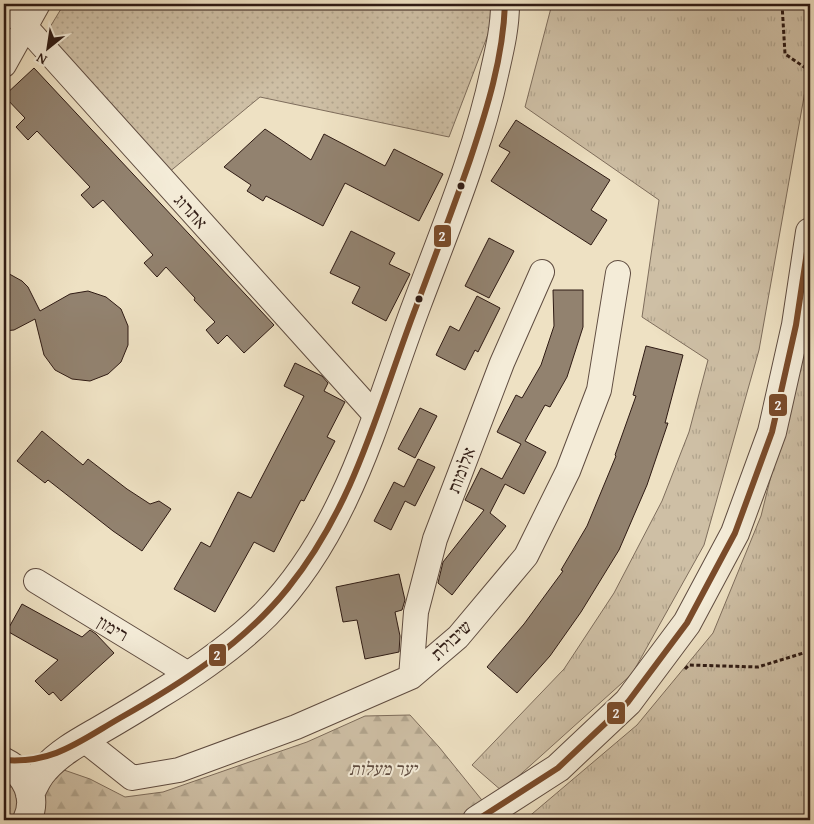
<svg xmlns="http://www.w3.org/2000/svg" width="814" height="824" font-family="'Gentium Book Plus','Frank Ruhl Libre',serif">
  <defs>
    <pattern id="grass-tufts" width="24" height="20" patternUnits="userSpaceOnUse" patternTransform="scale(1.25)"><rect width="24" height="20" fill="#cebfa5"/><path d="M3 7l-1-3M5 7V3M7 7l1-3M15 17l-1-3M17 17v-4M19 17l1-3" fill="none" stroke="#b1a48d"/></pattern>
    <pattern id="forest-firs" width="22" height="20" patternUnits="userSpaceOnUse" patternTransform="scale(1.25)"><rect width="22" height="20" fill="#cebfa5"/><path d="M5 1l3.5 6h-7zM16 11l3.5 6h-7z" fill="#b1a48d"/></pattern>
    <pattern id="park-dots" width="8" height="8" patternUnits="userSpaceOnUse" patternTransform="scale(1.25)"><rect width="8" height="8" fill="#cebfa5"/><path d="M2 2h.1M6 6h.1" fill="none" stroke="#b1a48d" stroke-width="1.8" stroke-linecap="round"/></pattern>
  </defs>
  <rect width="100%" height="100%" fill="#eee1c3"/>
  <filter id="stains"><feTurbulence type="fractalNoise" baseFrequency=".004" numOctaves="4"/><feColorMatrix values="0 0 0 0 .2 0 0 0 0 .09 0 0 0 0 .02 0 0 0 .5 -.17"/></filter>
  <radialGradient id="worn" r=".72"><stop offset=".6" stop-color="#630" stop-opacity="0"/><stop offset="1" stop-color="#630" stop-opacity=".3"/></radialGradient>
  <!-- grass -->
  <path fill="url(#grass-tufts)" stroke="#7e6d5c" d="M552,4h258v59l-51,287 -55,195 -72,129 -130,117 -30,-26 92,-96 50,-76 48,-92 27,-69 19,-72 -66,-43 17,-117 -134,-93z
    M810,320v500h-283l-1,-1 111,-94 76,-92 48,-117z"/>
  <!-- forest -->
  <path fill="url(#forest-firs)" stroke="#7e6d5c" d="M410,715l29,32 59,73h-494v-17l6,-16 54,-17 26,9 35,18 38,-5 144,-50 58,-26z"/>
  <!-- park -->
  <path fill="url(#park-dots)" stroke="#7e6d5c" d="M64,4h427l1,20 -43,113 -189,-40 -92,76 -121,-141z"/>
  <!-- building -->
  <path fill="#92826f" stroke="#2f1b14" d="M34,68l240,257 -30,28 -17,-18 -9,9 -12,-14 9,-8 -21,-22 1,-2 -29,-31 -9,10 -13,-14 9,-8 -50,-55 -10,8 -12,-13 9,-8 -53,-56 -9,9 -12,-13 9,-9 -21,-22z
    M516,120l94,60 -19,30 16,10 -16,25 -100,-64 19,-29 -11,-6z
    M265,129l46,31 13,-26 61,32 9,-17 49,25 -24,47 -74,-38 -22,43 -57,-30 -3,5 -16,-10 4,-6 -27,-18z
    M351,231l44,22 -6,11 21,10 -24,47 -34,-18 8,-16 -30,-14z
    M489,238l25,13 -25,47 -24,-12z
    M4,271l18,10 6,6 12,24 30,-17 18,-3 18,6 15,12 7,17v19l-7,17 -13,12 -18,7 -18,-2 -17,-9 -11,-15 -9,-36 -21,11 -10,1z
    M553,290h30v37l-16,50 -17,30 -5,-2 -20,36 21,11 -22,42 -19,-10 -15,29 16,13 -54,69 -14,-12 5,-21 41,-52 -19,-10 16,-32 21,11 19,-35 -24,-12 19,-37 6,3 19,-33 13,-39z
    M477,296l23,12 -22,44 -3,-2 -10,20 -29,-15 14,-29 9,5z
    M646,346l37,9 -18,68h3l-21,62 -28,65 -38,62 -31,44 -33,37 -30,-26 37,-43 39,-53 -2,-1 26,-44 29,-70 -1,-1 21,-59 -3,-1z
    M295,363l27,13 6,7 -4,8 21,11 -18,35 8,4 -31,60 -3,-1 -27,52 -20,-10 -39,70 -41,-23 27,-47 9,5 28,-55 13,6 53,-102 -20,-10z
    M420,408l17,8 -22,42 -17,-9z
    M42,431l41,34 5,-6 39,30 23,15 9,-3 12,8 -29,42 -29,-20 -65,-51 -3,3 -28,-22z
    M418,459l17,8 -20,39 -10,-5 -14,29 -17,-9 20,-39 10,5z
    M399,574l6,26 -3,10 -7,2 5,24 -1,16 -34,7 -8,-39 -14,2 -7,-35z
    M22,604l60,33 8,-7 6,4 18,19 -53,48 -8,-9 -4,3 -14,-14 23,-21 -51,-29z"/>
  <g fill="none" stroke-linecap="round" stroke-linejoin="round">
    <!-- minor casing -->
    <g stroke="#5f4c40" stroke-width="26">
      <path id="minor" d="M5,4l372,413
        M4,65l34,-61
        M36,581l154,94
        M411,677l5,-65 19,-73 67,-176 40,-91
        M84,740l48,38 47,-8 117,-43 115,-50 47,-40 68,-81 42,-85 31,-81 19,-117"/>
    </g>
    <!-- tertiary casing -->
    <g stroke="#5f4c40" stroke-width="30">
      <path id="tertiary" d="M4,762c22,11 34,35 23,58
        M30,794c4,-9 8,-18 15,-25 15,-17 36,-28 55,-39 19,-11 39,-23 58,-35 38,-23 76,-49 108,-81 83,-85 110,-202 151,-310 29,-77 61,-153 78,-234 5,-22 10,-43 10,-66
        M477,820l81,-52 70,-66 59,-79 48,-90 37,-101 24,-107 14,-93"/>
    </g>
    <!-- path -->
    <path stroke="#2f1b14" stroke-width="3" stroke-dasharray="4 2.5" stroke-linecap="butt" d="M782,4l3,50 25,17
      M685,669l4,-4 69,2 52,-16"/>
    <!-- minor -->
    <use href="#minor" stroke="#f4ecd8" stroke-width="24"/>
    <!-- tertiary -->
    <use href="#tertiary" stroke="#f4ecd8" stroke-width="28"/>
    <!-- bus-1 casing -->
    <g stroke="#f4ecd8" stroke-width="10">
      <path id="bus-1" d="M4,760c49,4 76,-19 116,-42 62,-35 123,-74 168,-130 66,-82 89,-177 125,-273 19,-51 39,-103 57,-155 17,-51 33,-102 35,-156
        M477,820l81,-52 70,-66 59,-79 48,-90 37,-101 24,-107 14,-93"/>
    </g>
    <!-- bus-1 -->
    <use href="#bus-1" stroke="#7a4b2a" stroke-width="6"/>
  </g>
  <!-- markers -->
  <g fill="#2f1b14" stroke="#f4ecd8" stroke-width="2">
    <circle cx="461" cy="186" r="4.5"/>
    <circle cx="419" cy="299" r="4.5"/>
  </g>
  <g text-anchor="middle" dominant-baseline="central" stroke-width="4" stroke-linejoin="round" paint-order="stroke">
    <!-- street labels -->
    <g font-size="18" fill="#2f1b14" stroke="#f4ecd8">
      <text transform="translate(191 211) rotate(48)">אתרוג</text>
      <text transform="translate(461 470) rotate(-69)">אלומות</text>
      <text transform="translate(113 628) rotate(31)">רימון</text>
      <text transform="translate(451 640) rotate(-44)">שיבולת</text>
    </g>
    <!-- park labels -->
    <g font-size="18" font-style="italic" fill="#5f4c40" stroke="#f4ecd8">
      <text x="383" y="768">יער מעלות</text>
    </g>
  </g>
  <g stroke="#f4ecd8" stroke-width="2">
    <rect x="433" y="224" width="19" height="24" rx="5" fill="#7a4b2a"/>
    <rect x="768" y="393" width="20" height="24" rx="5" fill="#7a4b2a"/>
    <rect x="208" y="643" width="19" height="24" rx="5" fill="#7a4b2a"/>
    <rect x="606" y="701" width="20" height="24" rx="5" fill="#7a4b2a"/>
  </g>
  <g font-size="14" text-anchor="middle" font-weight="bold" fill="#fff">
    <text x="442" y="241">2</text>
    <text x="778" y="410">2</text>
    <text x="217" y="660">2</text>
    <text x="616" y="718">2</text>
  </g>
  <!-- margin -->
  <rect width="814" height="824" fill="none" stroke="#eee1c3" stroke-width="20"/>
  <rect x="5" y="5" width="804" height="814" fill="none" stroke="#2f1b14" stroke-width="2.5"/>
  <rect x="10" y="10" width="794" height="804" fill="none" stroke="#2f1b14"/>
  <!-- north arrow -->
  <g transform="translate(48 48) rotate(210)" stroke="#f4ecd8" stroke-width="4" paint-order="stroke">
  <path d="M0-4L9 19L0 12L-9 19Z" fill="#2f1b14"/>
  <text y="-8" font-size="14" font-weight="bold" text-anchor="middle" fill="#2f1b14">N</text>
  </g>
  <rect width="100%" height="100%" filter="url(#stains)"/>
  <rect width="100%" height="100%" fill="url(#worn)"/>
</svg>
